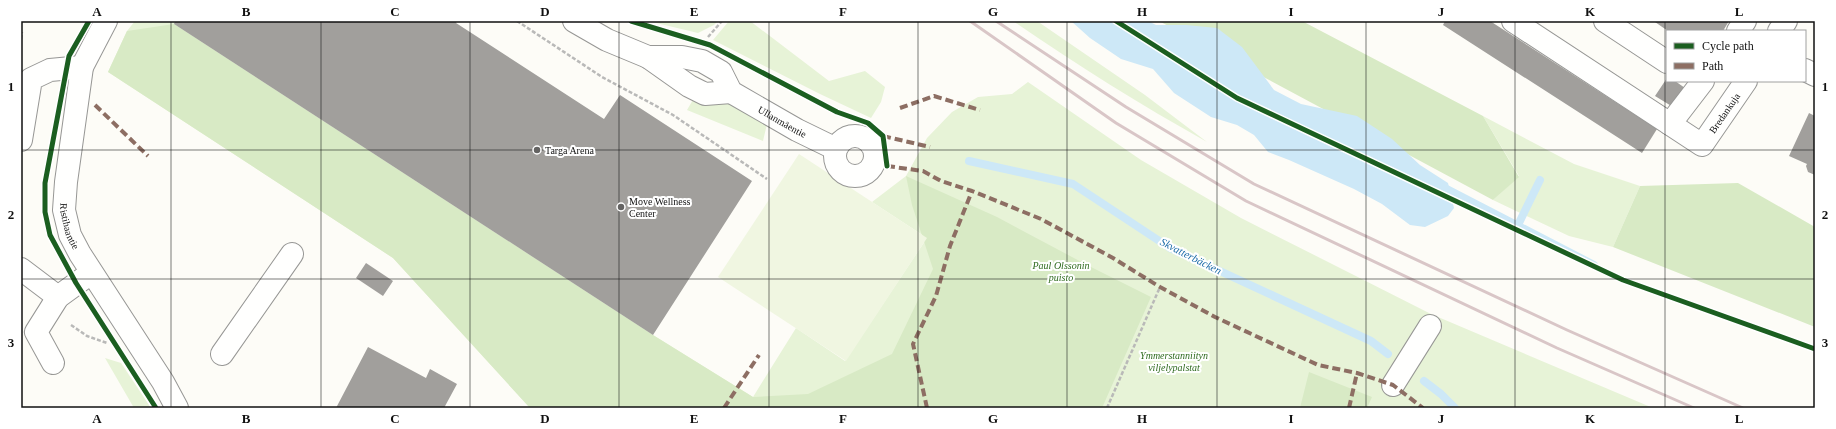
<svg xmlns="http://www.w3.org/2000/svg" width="1836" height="429" font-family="Georgia,serif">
  <rect width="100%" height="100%" fill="#fdfcf7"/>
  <!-- green -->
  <path fill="#e7f3d7" d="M135,21h40l-1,3 479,311 100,62 43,-69 49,33 82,-123 -55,-36 34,-26 21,-38 25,-26 26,-15 34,-3 16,-12 113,78 100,58 190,96 222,94h-1123l-137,-150 -285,-186 19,-41z
    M648,21h70l-4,4 -16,8z
    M729,21h21l79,60 36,-10 20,16 -4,15 -10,16 -51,-24 -107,-54z
    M1013,21h24l108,74 62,47c-68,-38 -130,-77 -194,-121z
    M694,98l22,1 38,11 13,14 -4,17 -76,-31z
    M1483,116l91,48 66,22 -27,61 -44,-11 -76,-36 26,-24z
    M105,358l16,5 30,45h-17z"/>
  <!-- forest -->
  <path fill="#d8eac5" d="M1159,21h143l181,95 36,61 -26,23z
    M174,24l479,311 100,62 55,-3 84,-40 41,-85 -21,-64 -6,-29 91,41 90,48 64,32 -49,111h-572l-137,-150 -285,-186 19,-41z
    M1738,183l77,44v100l-202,-80 27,-61z
    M1309,372l63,25 -5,11h-67z"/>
  <!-- pitch -->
  <path fill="#f0f6e1" d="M799,154l128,84 -81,123 -128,-84z"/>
  <!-- water -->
  <path fill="#cde8f7" d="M1071,21h77l8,4h30l31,3 25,19 32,43 27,14 56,12 35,23 28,26 28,18 6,25 -6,8 -23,11 -15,-2 -28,-21 -28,-15 -65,-29 -21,-8 -14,-17 -17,-10 -26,-8 -37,-24 -21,-24 -32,-10 -31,-21z"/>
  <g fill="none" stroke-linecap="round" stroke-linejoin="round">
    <!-- stream -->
    <path stroke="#cde8f7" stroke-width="8" d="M969,161l104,23 97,64 201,93 17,13
      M1441,186l153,79
      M1518,225l22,-45
      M1424,381l17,13 14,14"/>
  </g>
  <!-- building -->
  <path fill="#a19f9c" d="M175,21h282l-1,2 148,96 16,-24 132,86 -99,154 -479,-311z
    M1445,21h45l167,108 -15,24 -199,-128z
    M1656,21h73l-6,10h-55l-13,-9z
    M1667,78v3h8l10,7 -12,19 -18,-11z
    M1809,113l6,3v59l-7,-3 -2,-6 1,-2 -18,-8z
    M366,263l27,18 -10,15 -27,-18z
    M368,347l58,31 4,-9 27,15 -13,24h-108z"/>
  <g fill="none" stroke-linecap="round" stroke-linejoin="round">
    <!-- minor casing -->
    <g stroke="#979795" stroke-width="24">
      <g id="minor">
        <path id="s1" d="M106,21l-24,46 -16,115 -2,28 6,25 10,19 83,128 14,26"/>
        <path d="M574,21l33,19 41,17 41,29 16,8 26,-2"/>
        <path id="s2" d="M1513,21l189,124 44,-64"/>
        <path d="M1605,21l62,41"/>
        <path d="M1738,31l7,-10"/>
        <path d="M1779,31l7,-10"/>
        <path id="s3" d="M648,57h34l20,4 19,11 10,20 66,38 39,19"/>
        <path d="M1805,70l10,5"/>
        <path d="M1670,124l33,-43"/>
        <circle cx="855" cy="156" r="20"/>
        <path d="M21,140l10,-61 19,-9 32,-3"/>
        <path d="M21,269l37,28"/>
        <path d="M222,354l70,-100"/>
        <path d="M53,363l-17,-31 22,-35 33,-24"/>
        <path d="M1393,385l37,-59"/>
      </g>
    </g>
    <!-- path -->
    <path stroke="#b9b9b8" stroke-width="2.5" stroke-dasharray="4 2" stroke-linecap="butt" d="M517,21l85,56 71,38 94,64
      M708,37l14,-16
      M21,39l1,-7
      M71,325l16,11 20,7
      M1107,408l53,-121"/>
    <!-- minor -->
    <use href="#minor" stroke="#fffffe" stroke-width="22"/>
    <!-- rail -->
    <path stroke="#d9c6c7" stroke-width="3" d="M970,21l146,102 130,78 311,147 137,60
      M996,21l130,86 128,77 313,146 176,78"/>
    <!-- quiet -->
    <path stroke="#8d6e63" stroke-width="4" stroke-dasharray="8 4" stroke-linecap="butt" d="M95,105l53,51
      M900,108l34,-12 46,14
      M883,136l47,11
      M887,166l36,5 18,10 31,10 69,28 72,39 47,29 55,30 103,48 39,8 36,12 30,23
      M724,408l35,-53
      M927,408l-14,-64 23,-48 14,-50 22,-55
      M1349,408l8,-35"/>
    <!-- cycleway casing -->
    <g stroke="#fff" stroke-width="8">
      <path id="cycleway" d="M89,21l-20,35 -24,127v29l5,23 26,48 80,125
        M631,21l79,24 127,67 31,11 15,13 4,30
        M1116,21l121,77 386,182 192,69"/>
    </g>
    <!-- cycleway -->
    <use href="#cycleway" stroke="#1b5e20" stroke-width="5"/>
  </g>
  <!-- grid -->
  <path fill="none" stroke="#111" stroke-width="1" stroke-opacity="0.55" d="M171,21v387M321,21v387M470,21v387M619,21v387M769,21v387M918,21v387M1067,21v387M1217,21v387M1366,21v387M1515,21v387M1665,21v387M21,150h1794M21,279h1794"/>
  <!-- markers -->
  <g fill="#646362" stroke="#fff" stroke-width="1.5">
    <circle cx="537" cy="150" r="4"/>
    <circle cx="621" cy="207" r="4"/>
  </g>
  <g text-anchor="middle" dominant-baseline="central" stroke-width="4" stroke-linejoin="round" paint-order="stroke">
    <!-- street labels -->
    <g font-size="10" fill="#111" stroke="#fff">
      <text stroke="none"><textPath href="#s2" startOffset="265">Bredankuja</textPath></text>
      <text stroke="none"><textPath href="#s3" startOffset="158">Ullanmäentie</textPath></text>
      <text stroke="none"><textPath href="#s1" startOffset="213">Ristihaantie</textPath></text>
    </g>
    <!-- poi labels -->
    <g font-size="10" fill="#111" stroke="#fff" text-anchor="start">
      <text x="545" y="150">Targa Arena</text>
      <text x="629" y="201">Move Wellness<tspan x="629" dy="12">Center</tspan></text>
    </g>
    <!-- park labels -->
    <g font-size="10" font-style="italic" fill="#2f6b1f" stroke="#fff">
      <text x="1061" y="265">Paul Olssonin<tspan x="1061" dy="12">puisto</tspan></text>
      <text x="1174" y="355">Ymmerstanniityn<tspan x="1174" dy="12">viljelypalstat</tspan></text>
    </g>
    <!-- water labels -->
    <g font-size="11" font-style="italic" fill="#1768a6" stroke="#fff">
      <text transform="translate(1191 256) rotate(27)">Skvatterbäcken</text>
    </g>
  </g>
  <!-- border -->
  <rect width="1836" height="429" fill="none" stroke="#ffffff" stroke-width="44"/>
  <!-- legend -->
  <rect x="1666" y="30" width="140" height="52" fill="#ffffff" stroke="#a0a0a0"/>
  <rect x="1674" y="43" width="20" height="6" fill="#1b5e20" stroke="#a0a0a0"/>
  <text x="1702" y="50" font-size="12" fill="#111111">Cycle path</text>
  <rect x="1674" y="63" width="20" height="6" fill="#8d6e63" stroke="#a0a0a0"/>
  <text x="1702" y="70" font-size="12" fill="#111111">Path</text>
  <rect x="22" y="22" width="1792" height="385" fill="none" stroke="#111" stroke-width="1.5"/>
  <g font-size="13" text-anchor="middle" font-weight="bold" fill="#111">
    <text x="97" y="16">A</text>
    <text x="246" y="16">B</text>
    <text x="395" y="16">C</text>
    <text x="545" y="16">D</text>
    <text x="694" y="16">E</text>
    <text x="843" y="16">F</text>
    <text x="993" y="16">G</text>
    <text x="1142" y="16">H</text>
    <text x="1291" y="16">I</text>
    <text x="1441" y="16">J</text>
    <text x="1590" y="16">K</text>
    <text x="1739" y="16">L</text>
    <text x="11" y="91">1</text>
    <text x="1825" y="91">1</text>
    <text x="11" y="219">2</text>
    <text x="1825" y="219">2</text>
    <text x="11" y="347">3</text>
    <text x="1825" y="347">3</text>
    <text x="97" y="423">A</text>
    <text x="246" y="423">B</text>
    <text x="395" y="423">C</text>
    <text x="545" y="423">D</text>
    <text x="694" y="423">E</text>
    <text x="843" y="423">F</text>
    <text x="993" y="423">G</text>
    <text x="1142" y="423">H</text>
    <text x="1291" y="423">I</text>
    <text x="1441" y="423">J</text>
    <text x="1590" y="423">K</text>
    <text x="1739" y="423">L</text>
  </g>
</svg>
